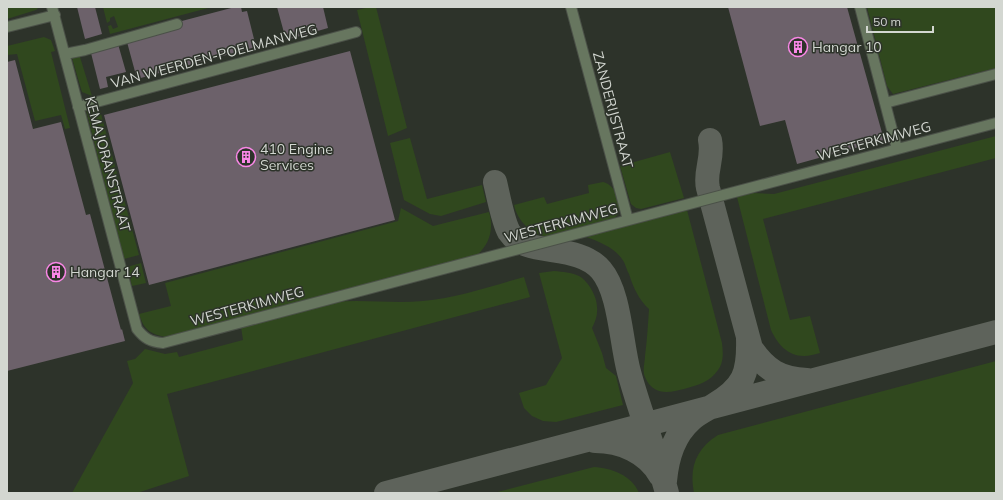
<svg xmlns="http://www.w3.org/2000/svg" width="1003" height="500" font-family="Mulish,sans-serif">
  <rect width="100%" height="100%" fill="#2d332a"/>
  <!-- green -->
  <path fill="#30481e" d="M7,7h32l-3,3 -29,9z
    M103,7h109l-102,27 -2,-8 3,-1 2,4 5,-2 -4,-11 -4,2v3l-3,2z
    M370,7h6l31,121 -19,8 -31,-126z
    M867,7h129v61l-103,26 -6,-8z
    M44,37l7,3 4,11 -4,1 19,76 -5,1 -4,-14 -26,6 -18,-67 -10,1v-9z
    M76,54l4,3 12,39 -10,-4 -10,-34z
    M86,110h14l39,145 -15,4z
    M996,136v22l-233,61 27,101 20,-4 10,37c-5,1 -11,3 -16,3 -17,0 -27,-13 -33,-26l-34,-133 15,-4 22,1z
    M410,138l17,61 55,-14 4,17 -45,14 -11,-2 -26,-14 -14,-57z
    M670,152l14,46 -43,11 -5,-1 -5,-4 -11,-38z
    M603,182c11,2 19,19 16,29 -1,4 -3,6 -6,8l-65,18c-17,-3 -30,-15 -34,-32l30,-8 3,7 42,-11 -1,-8z
    M401,208l32,18 56,-14c5,16 1,32 -12,43l-311,82c-17,-3 -22,-8 -27,-23l32,-8 -6,-23 233,-62z
    M687,210l35,133c1,9 2,19 -4,27 -8,12 -20,15 -34,19 -15,4 -31,7 -39,-12 -3,-7 0,-14 0,-21 2,-16 3,-31 4,-47 -10,-9 -16,-22 -20,-35 -2,-3 -3,-8 -5,-12 -8,-14 -24,-20 -38,-25z
    M141,263l5,20 -14,3 -5,-19z
    M554,271c9,1 17,1 25,5 9,5 18,20 18,31 1,8 -2,15 -5,21l10,25 4,15 10,8 7,29 -67,17 -13,-1 -11,-5 -8,-8 -5,-15 27,-8 16,-27 -23,-85z
    M524,277l6,20 -363,97 22,82 -52,17h-65l61,-110 -6,-22 8,-2 10,-10 20,5 12,-2 2,5 64,-17 -2,-13 93,-25c30,-3 59,2 89,-1 34,-3 68,-15 101,-24z
    M996,361v132h-302c-5,-26 2,-44 24,-58z
    M594,467c17,1 38,8 45,26h-145z"/>
  <g fill="none" stroke-linecap="round" stroke-linejoin="round">
    <!-- taxiway -->
    <path stroke="#5e635b" stroke-width="24" d="M710,140c4,19 -6,31 -2,48l43,160c15,22 29,31 56,32
      M495,182c3,12 8,40 14,50 17,26 68,10 92,38 19,22 20,73 28,102 11,41 27,80 38,121
      M595,441c26,0 52,11 65,34
      M665,481c2,-23 8,-45 26,-61 6,-6 15,-10 23,-15 30,-18 35,-32 34,-66
      M386,493l610,-161"/>
  </g>
  <!-- building -->
  <path fill="#6c616a" d="M77,7h18l7,27 -17,5z
    M235,7h6l1,5 5,-1 9,36 -119,32 -10,-37 53,-14 -2,-6z
    M277,7h46l5,21 -42,12z
    M728,7h119l37,133 -87,24 -12,-44 -25,6z
    M118,44l8,28 -20,5 2,10 -8,2 -9,-36z
    M350,51l45,169 -246,65 -45,-170z
    M15,60l18,69 28,-7 25,93 4,-1 31,116 1,-1 3,12 -118,30v-309z"/>
  <g fill="none" stroke-linecap="round" stroke-linejoin="round">
    <!-- minor casing -->
    <g stroke="#4b5148" stroke-width="12">
      <path id="minor" d="M52,7l85,322c7,9 13,13 26,14l833,-220
        M571,7l57,213
        M860,7l37,142
        M7,27l48,-12
        M65,54l20,-4 92,-26
        M885,103l111,-29
        M78,107l278,-75"/>
    </g>
    <!-- minor -->
    <use href="#minor" stroke="#67765f" stroke-width="10"/>
  </g>
  <!-- icons -->
  <defs>
    <g id="building-ring" transform="scale(1)"><circle r="9.5" fill="#2d332a" stroke="#fa87e7" stroke-width="1.5"/><path d="M-4-6H4V6H1V3H-1V6H-4ZM-2.5-4.3h1.7v1.8h-1.7ZM.8-4.3h1.7v1.8H.8ZM-2.5-1h1.7V.8h-1.7ZM.8-1h1.7V.8H.8Z" fill="#fa87e7"/></g>
  </defs>
  <g fill-rule="evenodd">
    <use href="#building-ring" x="798" y="47"/>
    <use href="#building-ring" x="246" y="157"/>
    <use href="#building-ring" x="56" y="272"/>
  </g>
  <g text-anchor="middle" dominant-baseline="central" stroke-width="3" stroke-linejoin="round" paint-order="stroke">
    <!-- poi labels -->
    <g font-size="14" fill="#d3d7d1" stroke="#2d332a" text-anchor="start">
      <text x="812" y="47">Hangar 10</text>
      <text x="260" y="149">410 Engine<tspan x="260" dy="16">Services</tspan></text>
      <text x="70" y="272">Hangar 14</text>
    </g>
    <!-- street labels -->
    <g font-size="14" fill="#d3d7d1" stroke="#2d332a">
      <text transform="translate(214 56) rotate(-15)">VAN WEERDEN-POELMANWEG</text>
      <text transform="translate(613 110) rotate(75)">ZANDERIJSTRAAT</text>
      <text transform="translate(874 141) rotate(-15)">WESTERKIMWEG</text>
      <text transform="translate(108 164) rotate(75)">KEMAJORANSTRAAT</text>
      <text transform="translate(561 223) rotate(-15)">WESTERKIMWEG</text>
      <text transform="translate(247 306) rotate(-15)">WESTERKIMWEG</text>
    </g>
  </g>
  <!-- border -->
  <rect width="1003" height="500" fill="none" stroke="#d3d7d1" stroke-width="16"/>
  <!-- scale -->
  <path d="M867 26v6h66v-6" fill="none" stroke="#d3d7d1" stroke-width="2"/>
  <text x="873" y="26" font-size="12" fill="#d3d7d1" stroke="#2d332a" stroke-width="3" paint-order="stroke">50 m</text>
</svg>
